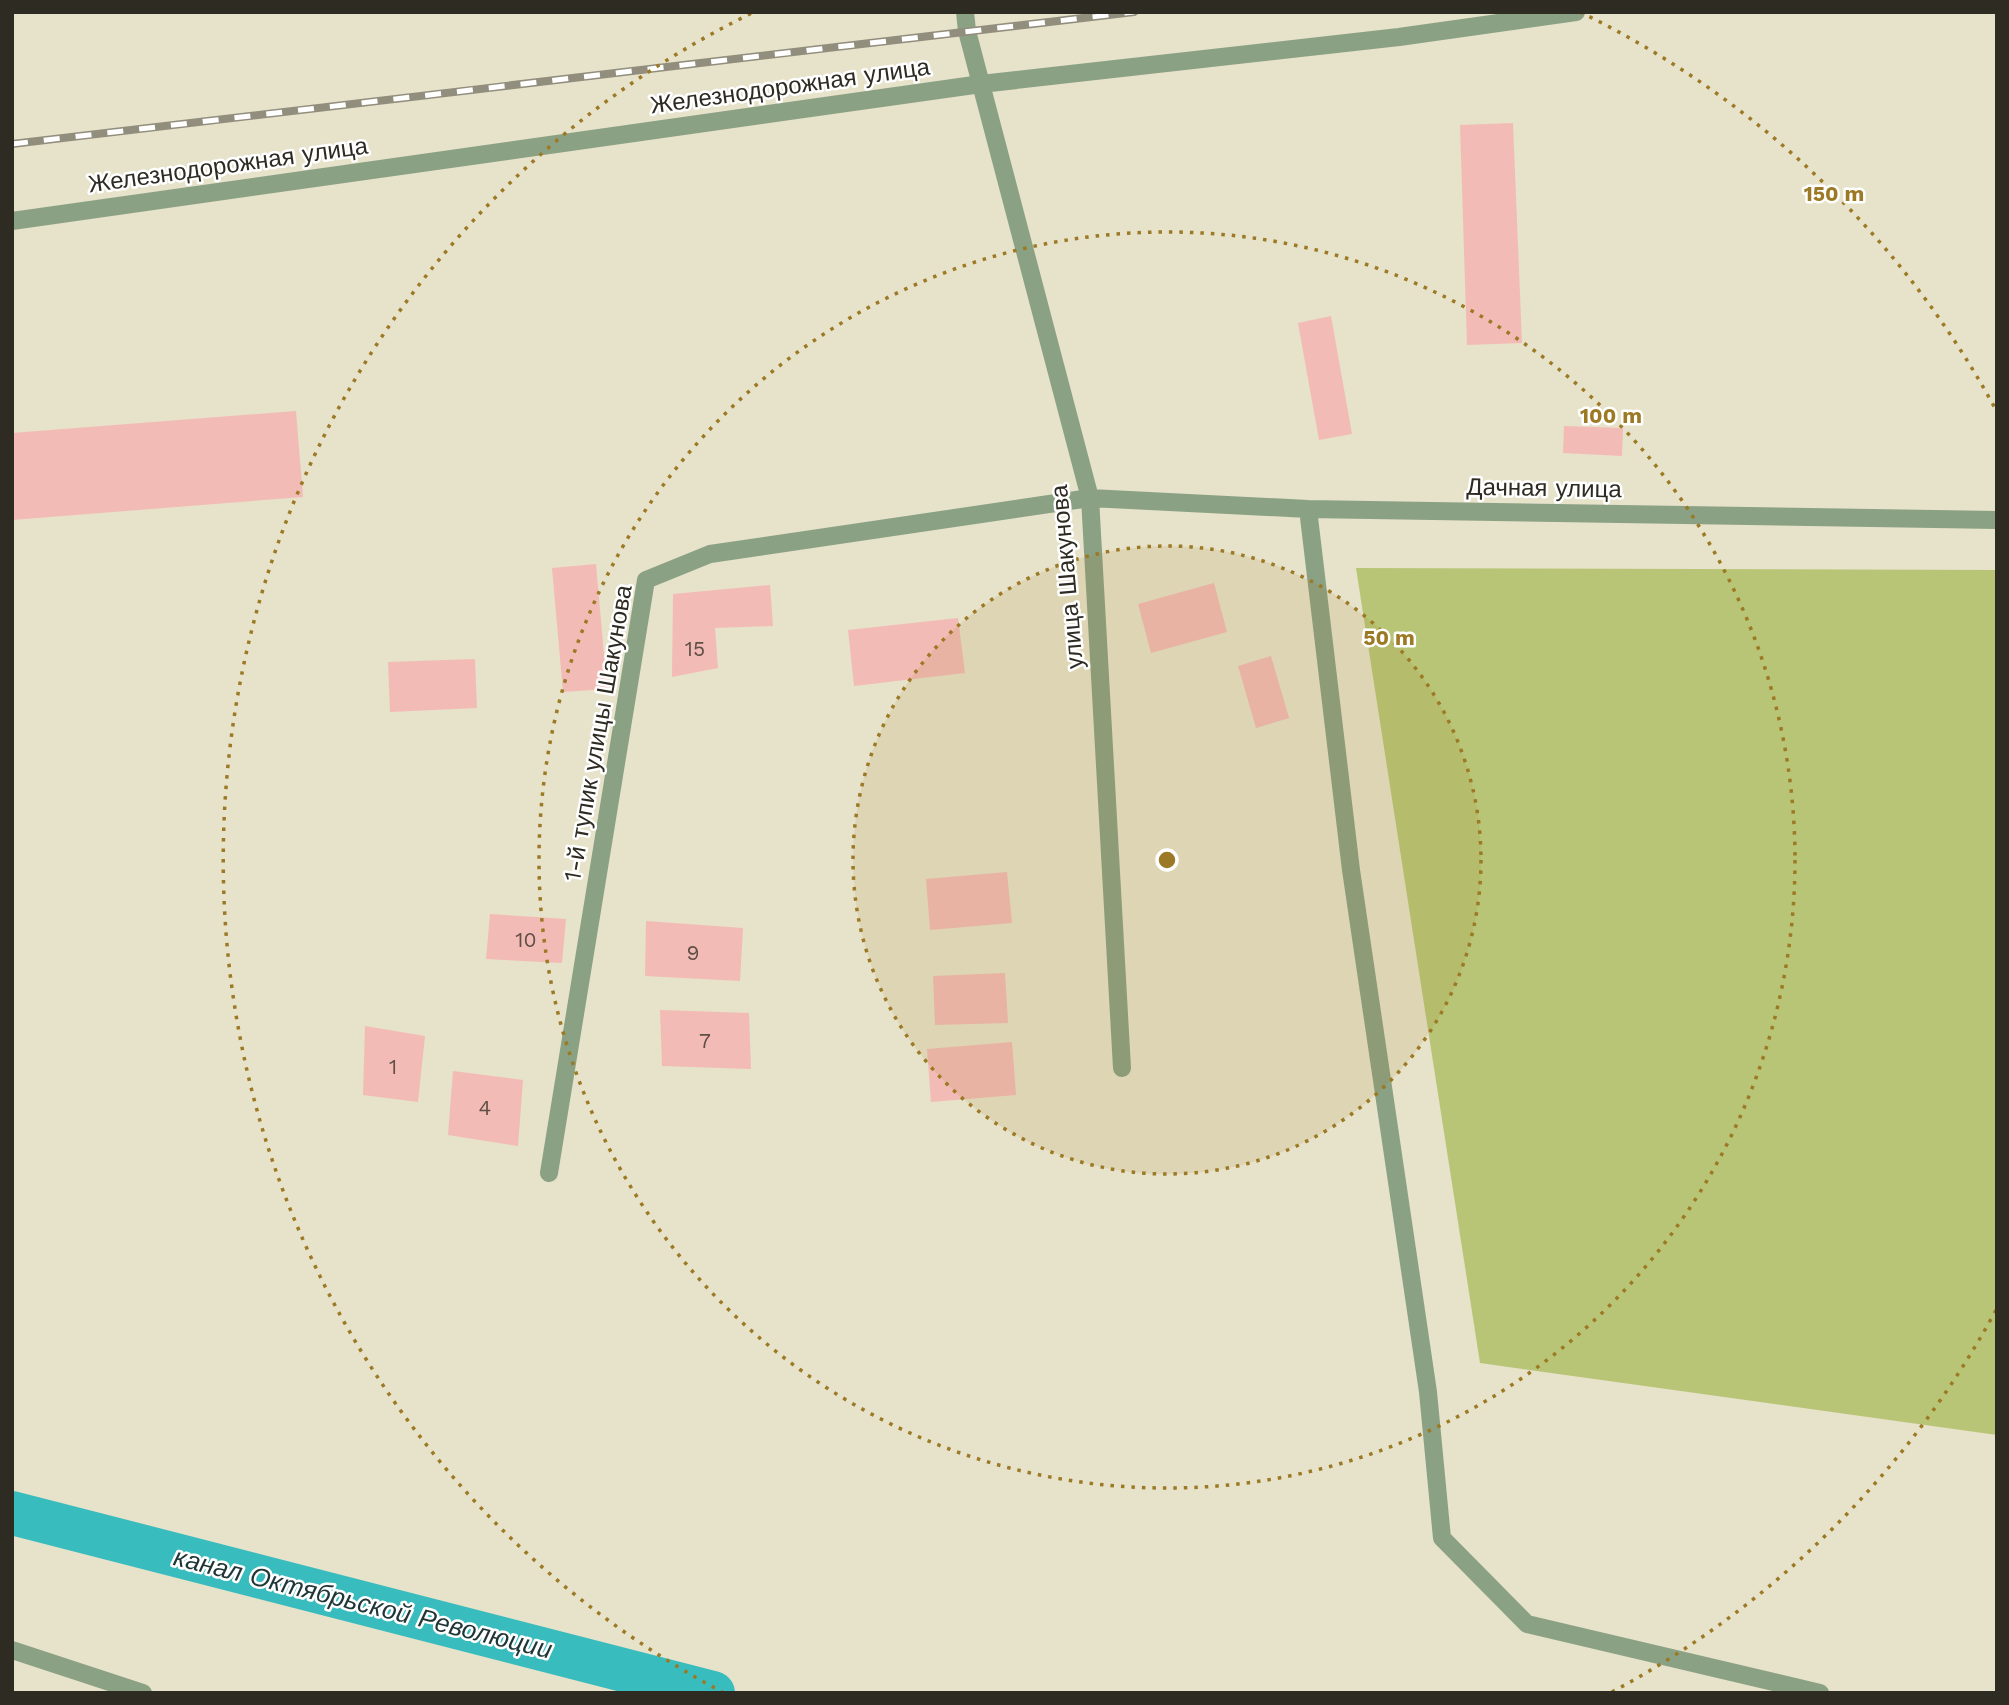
<svg xmlns="http://www.w3.org/2000/svg" width="2009" height="1705" font-family="'Work Sans',sans-serif">
  <rect width="100%" height="100%" fill="#e7e2ca"/>
  <!-- green -->
  <path fill="#b9c576" d="M1356,568l641,2v865l-517,-72z"/>
  <g fill="none" stroke-linecap="round" stroke-linejoin="round">
    <!-- canal -->
    <path stroke="#39bcbe" stroke-width="44" d="M12,1513l701,180"/>
  </g>
  <!-- building -->
  <path fill="#f3bbb5" d="M1513,123l9,220 -55,2 -7,-220z
    M1331,316l21,118 -33,6 -21,-117z
    M296,411l7,86 -291,23v-87z
    M1564,426l59,2 -1,28 -59,-3z
    M596,564l11,125 -44,3 -11,-124z
    M1214,583l13,49 -76,21 -13,-49z
    M770,585l3,41 -58,2 3,40 -46,9 1,-83z
    M958,618l7,55 -111,13 -6,-56z
    M1271,656l18,62 -33,10 -18,-62z
    M475,659l2,49 -87,4 -2,-50z
    M1007,872l5,51 -82,7 -4,-51z
    M490,914l76,5 -4,44 -76,-4z
    M646,921l97,7 -3,53 -95,-5z
    M1005,973l3,50 -73,2 -2,-49z
    M660,1010l89,3 2,56 -89,-3z
    M365,1026l60,10 -7,66 -55,-7z
    M1012,1042l4,53 -85,7 -4,-53z
    M453,1071l70,9 -5,66 -70,-11z"/>
  <g fill="none" stroke-linecap="round" stroke-linejoin="round">
    <!-- lane -->
    <path stroke="#8ba183" stroke-width="18" d="M549,1173l97,-593 64,-26 380,-56"/>
    <!-- street -->
    <path stroke="#8ba183" stroke-width="18" d="M965,12l2,19 123,467 32,570
      M12,221l969,-137 418,-47 177,-25
      M1090,498l218,11 689,11
      M1308,509l43,361 77,522 14,146 85,86 293,69
      M12,1650l131,43"/>
    <!-- rail casing -->
    <g stroke="#928e7d" stroke-width="8">
      <path id="rail" d="M12,144l1122,-132"/>
    </g>
    <!-- rail -->
    <use href="#rail" stroke="#fff" stroke-width="5" stroke-dasharray="16" stroke-linecap="butt"/>
  </g>
  <!-- distance rings -->
  <circle cx="1167" cy="860" r="314" fill="#9c7924" fill-opacity=".12"/>
  <g fill="none" stroke="#9c7924" stroke-width="3.5" stroke-dasharray="3.5 7">
    <circle cx="1167" cy="860" r="314"/>
    <circle cx="1167" cy="860" r="628"/>
    <path d="M1996 1310A943 943 0 0 1 1610 1693M724 1693A943 943 0 0 1 754 12M1580 12A943 943 0 0 1 1996 410"/>
  </g>
  <g text-anchor="middle" dominant-baseline="central" stroke-width="5" stroke-linejoin="round" paint-order="stroke">
    <!-- number labels -->
    <g font-size="21" fill="#5e4f47">
      <text x="695" y="648">15</text>
      <text x="526" y="939">10</text>
      <text x="693" y="952">9</text>
      <text x="705" y="1040">7</text>
      <text x="393" y="1066">1</text>
      <text x="485" y="1107">4</text>
    </g>
    <!-- street labels -->
    <g font-size="24" fill="#2d2b22" stroke="#fff">
      <text transform="translate(790 86) rotate(-8)">Железнодорожная улица</text>
      <text transform="translate(228 165) rotate(-8)">Железнодорожная улица</text>
      <text transform="translate(1544 488) rotate(1)">Дачная улица</text>
      <text transform="translate(1067 577) rotate(-95)">улица Шакунова</text>
      <text transform="translate(598 733) rotate(-80)">1-й тупик улицы Шакунова</text>
    </g>
    <!-- water labels -->
    <g font-size="26" font-style="italic" fill="#1f3536" stroke="#fff">
      <text transform="translate(363 1603) rotate(14)">канал Октябрьской Революции</text>
    </g>
  </g>
  <circle cx="1167" cy="860" r="10" fill="#9c7924" stroke="#fff" stroke-width="3.5"/>
  <g font-size="21" text-anchor="middle" font-weight="bold" fill="#9c7924" stroke="#fff" stroke-width="5" stroke-linejoin="round" paint-order="stroke">
    <text x="1834" y="201">150 m</text>
    <text x="1611" y="423">100 m</text>
    <text x="1389" y="645">50 m</text>
  </g>
  <!-- border -->
  <rect width="2009" height="1705" fill="none" stroke="#2d2b22" stroke-width="28"/>
</svg>
